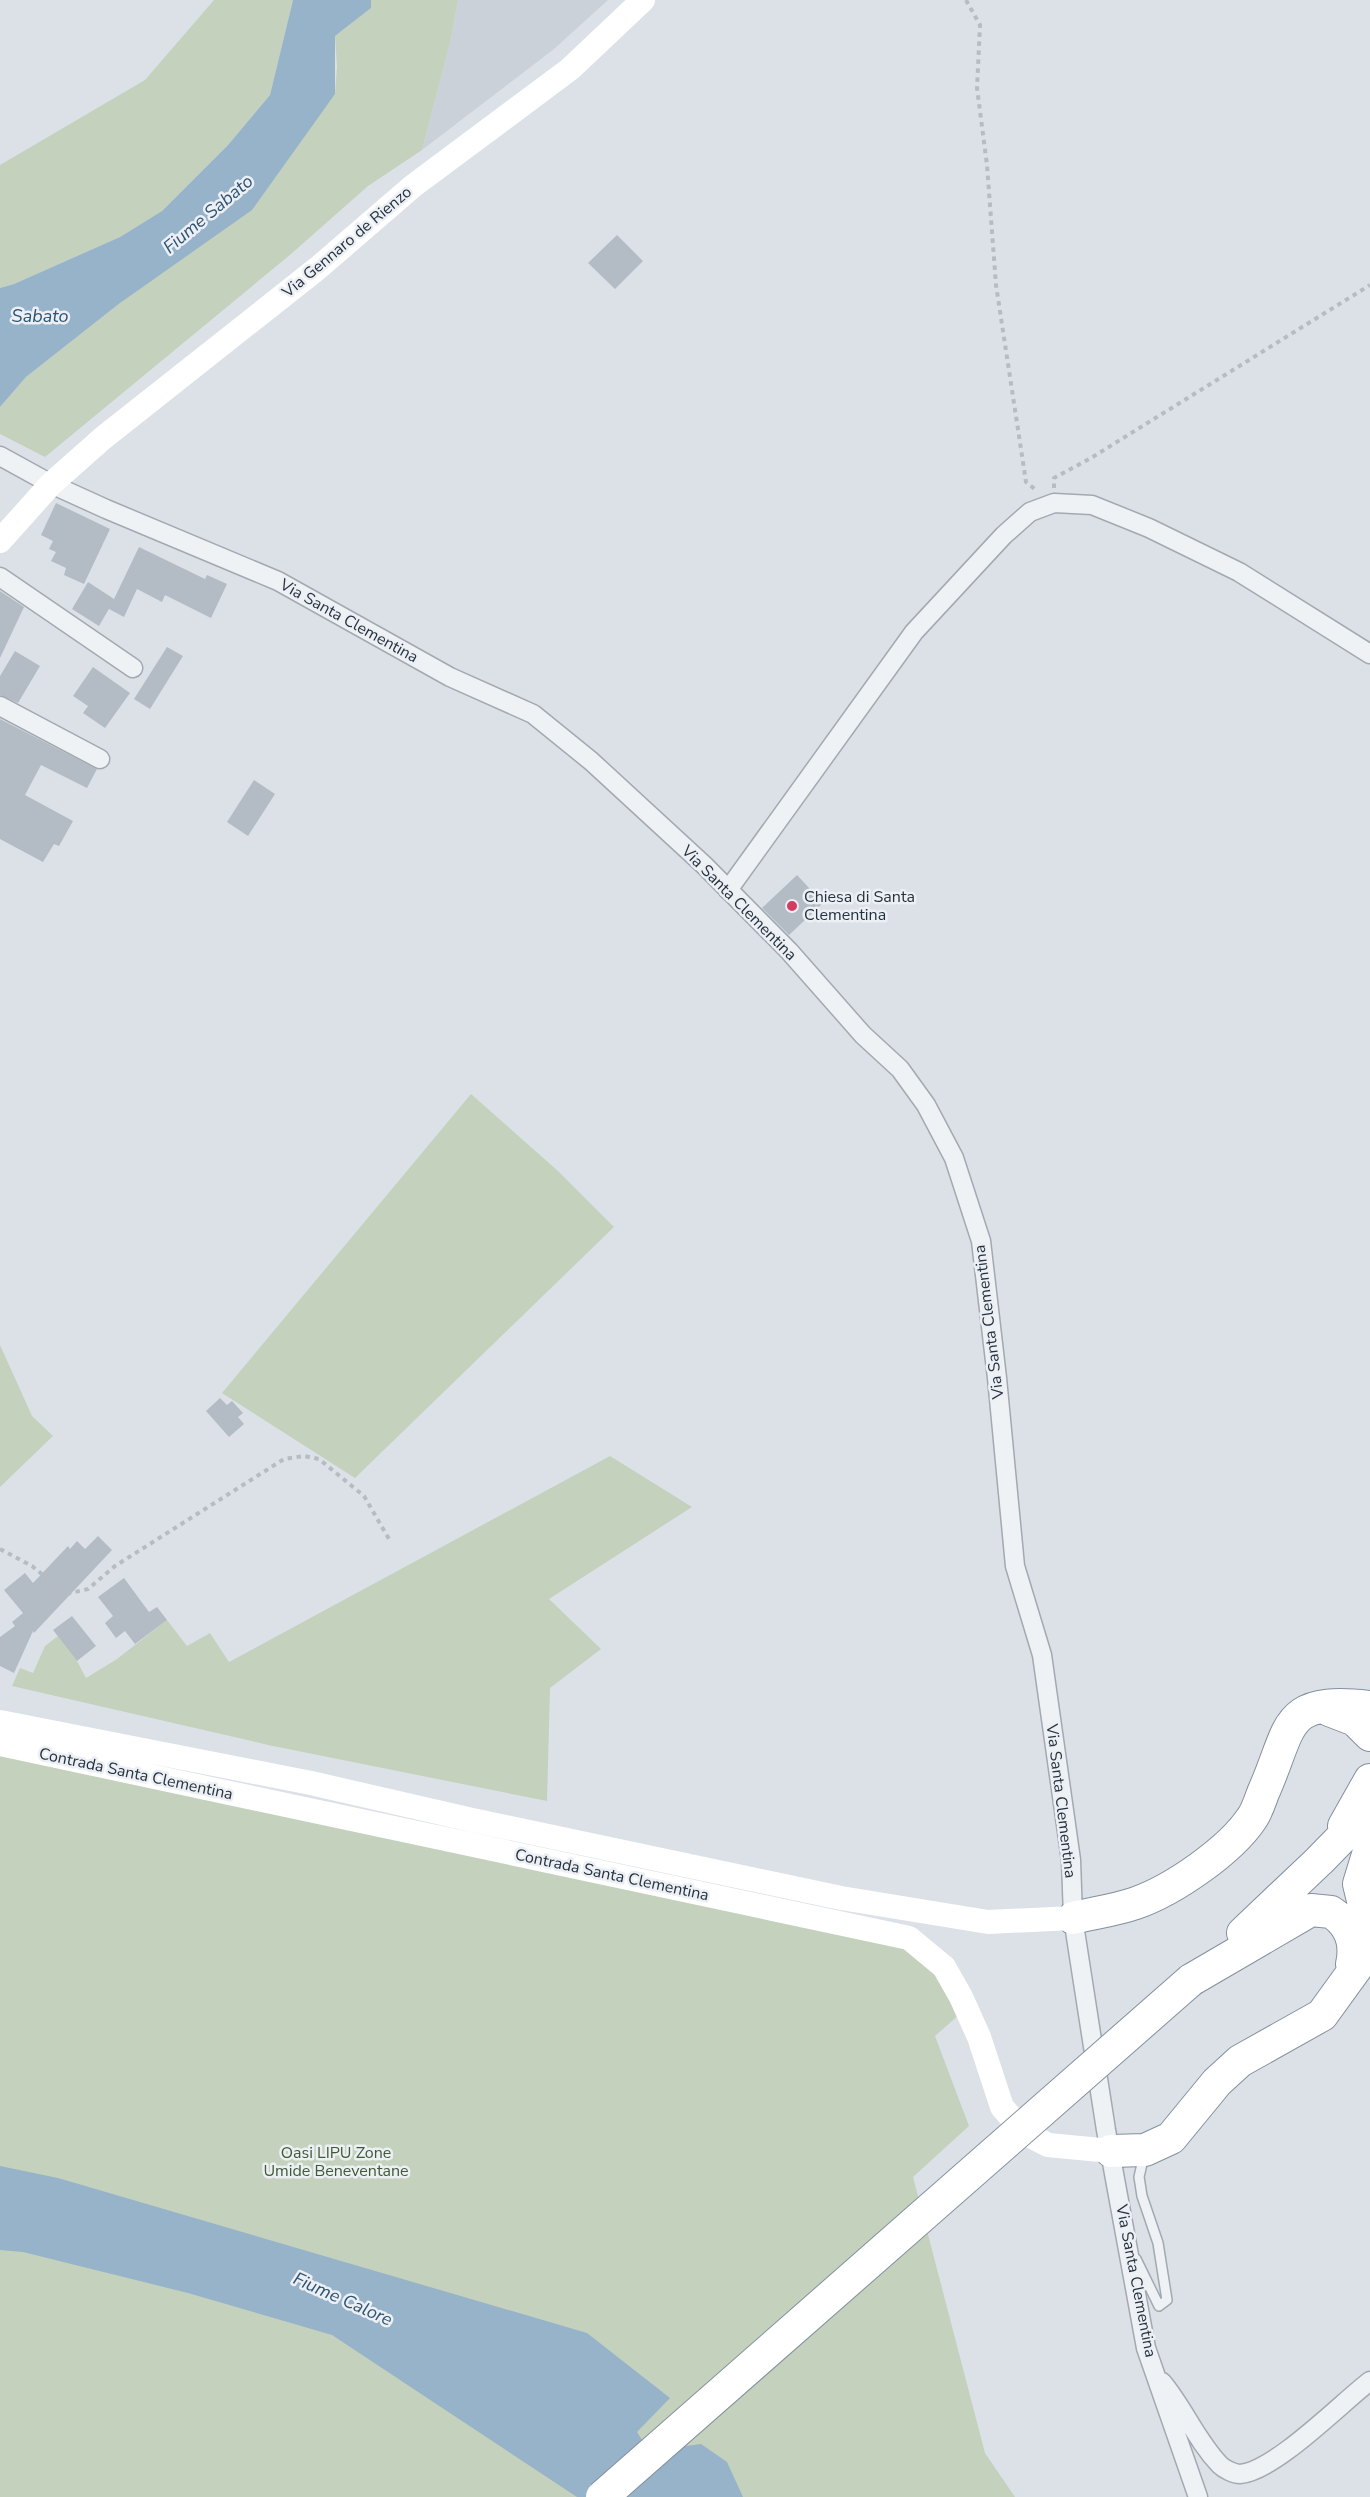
<svg xmlns="http://www.w3.org/2000/svg" width="1370" height="2497" font-family="'Nunito Sans',sans-serif">
  <rect width="100%" height="100%" fill="#dce1e7"/>
  <!-- built -->
  <path fill="#cad1d9" d="M458,0h150l-54,49 -132,101 28,-107z"/>
  <!-- green -->
  <path fill="#c4d1bd" d="M214,0h79l-23,95 -42,50 -66,66 -42,26 -106,47 -14,4v-123l145,-85z
    M371,0h87l-8,43 -28,107 -54,36 -77,68 -246,203 -45,-23v-27l26,-30 94,-74 215,-209 2,-27 -2,-31 36,-28z
    M471,1094l87,77 56,56 -259,251 -133,-85z
    M0,1345l32,71 21,20 -53,51z
    M610,1456l82,51 -143,92 52,50 -51,39 -3,113 -274,-55 -261,-60 8,-18 13,5 12,-27 13,-10 19,25 9,17 31,-19 50,-39 20,26 23,-13 19,29z
    M0,1745l900,190 35,27 25,52 -25,22 34,90 -56,51 72,276 30,44h-1015z"/>
  <!-- water -->
  <path fill="#96b3c9" d="M293,0h78v8l-36,28v58l-83,116 -132,93 -94,74 -26,30v-119l14,-4 106,-47 42,-26 66,-66 42,-50z
    M0,2166l58,12 529,155 83,65 -33,34 12,19 52,-7 26,18 16,35h-166l-245,-162 -144,-42 -165,-41 -23,-2z"/>
  <!-- building -->
  <path fill="#b3bbc4" d="M617,235l26,26 -28,28 -27,-26z
    M56,503l54,26 -26,55 -20,-9 2,-7 -15,-7 5,-9 -7,-3 4,-8 -12,-6z
    M139,547l66,32 2,-4 20,9 -16,34 -46,-23 -3,7 -25,-13 -13,28 -15,-8 1,-2 -11,19 -27,-17 16,-27 26,17z
    M0,591l24,16 -24,51z
    M167,647l16,9 -33,53 -16,-10z
    M15,651l25,15 -22,37 -18,-8v-19z
    M93,667l37,26 -25,35 -22,-15 5,-7 -15,-10z
    M0,719l97,50 -10,19 -46,-23 -16,30 48,26 -14,25 -5,-2 -11,18 -43,-23z
    M254,780l21,14 -27,42 -21,-14z
    M797,875l26,28 -34,32 -27,-27z
    M220,1398l7,7 5,-4 11,12 -5,4 6,7 -15,13 -23,-26z
    M98,1536l14,14 -78,83 -1,-2 -19,42 -14,-7v-29l15,-11 -3,-4 11,-9 -19,-23 21,-17 8,10 35,-37 2,3 7,-8 8,8z
    M124,1578l25,34 8,-5 10,13 -32,24 -10,-13 -9,7 -11,-15 8,-7 -15,-19z
    M72,1616l24,30 -19,15 -24,-31z"/>
  <g fill="none" stroke-linecap="round" stroke-linejoin="round">
    <!-- lane casing -->
    <g stroke="#a2a9b1" stroke-width="12">
      <path id="lane" d="M1136,2259l23,47 8,-6 -9,-57 -16,-47 -3,-19 5,-22"/>
    </g>
    <!-- street casing -->
    <g stroke="#a2a9b1" stroke-width="21">
      <path id="street" d="M0,456l51,28 55,25 172,72 172,96 83,37 58,47 113,104 85,86 74,84 37,34 26,36 28,53 27,83 16,137 18,188 27,89 29,205 2,58 33,212 40,218 52,149
        M0,577l133,91
        M0,706l100,53
        M728,890l186,-258 90,-97 26,-23 24,-9 38,2 57,23 90,44 131,82
        M1162,2382c22,26 34,58 58,83 4,4 14,9 20,9 35,-3 100,-70 130,-93"/>
    </g>
    <!-- highway casing -->
    <g stroke="#83909e" stroke-width="34">
      <path id="highway" d="M1329,1710l26,10 15,15
        M1344,1826l26,-46
        M1073,1918c21,-5 43,-8 63,-15 37,-13 94,-52 116,-85 5,-7 8,-17 11,-25 30,-67 18,-96 107,-86
        M1243,1933l76,-72 51,-52
        M1191,1980l120,-70 20,2c19,12 26,30 21,52
        M1111,2151l34,-1 26,-12 46,-56 23,-21 82,-46 47,-65 -2,-33 -8,-33 11,-36"/>
    </g>
    <!-- path -->
    <path stroke="#b7bcc2" stroke-width="4" stroke-dasharray="4.5 4.5" stroke-linecap="butt" d="M966,0l14,25 -3,63 10,77 9,120 30,197 10,8
      M1054,488v-10l37,-20 279,-173
      M0,1549l32,17 34,28 22,-5 27,-23 169,-107 20,-3 15,3 45,37 25,43"/>
    <!-- lane -->
    <use href="#lane" stroke="#eff2f5" stroke-width="9"/>
    <!-- street -->
    <use href="#street" stroke="#eff2f5" stroke-width="18"/>
    <!-- secondary -->
    <path stroke="#fff" stroke-width="24" d="M0,541l51,-57 52,-46 215,-170 95,-82 157,-117 73,-69
      M0,1722l311,61 161,37 369,78 147,24 85,-4
      M0,1744l909,194 35,29 17,30 18,40 23,70 23,26 23,12 63,6"/>
    <!-- highway -->
    <use href="#highway" stroke="#fff" stroke-width="32"/>
    <!-- highway-bridge casing -->
    <g stroke="#83909e" stroke-width="34" stroke-linecap="butt">
      <path id="highway-bridge" d="M602,2497l589,-517"/>
    </g>
    <!-- highway-bridge -->
    <use href="#highway-bridge" stroke="#fff" stroke-width="32"/>
  </g>
  <!-- markers -->
  <circle fill="#d13c60" stroke="#ecf0f5" stroke-width="2" cx="792" cy="906" r="6"/>
  <g text-anchor="middle" dominant-baseline="central" stroke-width="5" stroke-linejoin="round" paint-order="stroke">
    <!-- street labels -->
    <g font-size="16" fill="#26313e" stroke="#ecf0f5">
      <text transform="translate(347 242) rotate(-40)">Via Gennaro de Rienzo</text>
      <text transform="translate(349 621) rotate(29)">Via Santa Clementina</text>
      <text transform="translate(739 903) rotate(45)">Via Santa Clementina</text>
      <text transform="translate(989 1322) rotate(-97)">Via Santa Clementina</text>
      <text transform="translate(136 1774) rotate(12)">Contrada Santa Clementina</text>
      <text transform="translate(1061 1801) rotate(83)">Via Santa Clementina</text>
      <text transform="translate(612 1875) rotate(12)">Contrada Santa Clementina</text>
      <text transform="translate(1136 2281) rotate(79)">Via Santa Clementina</text>
    </g>
    <!-- poi labels -->
    <g font-size="16" fill="#26313e" stroke="#ecf0f5" text-anchor="start">
      <text x="804" y="897">Chiesa di Santa<tspan x="804" dy="18">Clementina</tspan></text>
    </g>
    <!-- park labels -->
    <g font-size="16" fill="#3e5a33" stroke="#ecf0f5">
      <text x="336" y="2153">Oasi LIPU Zone<tspan x="336" dy="18">Umide Beneventane</tspan></text>
    </g>
    <!-- water labels -->
    <g font-size="18" font-style="italic" fill="#2f5372" stroke="#ecf0f5">
      <text transform="translate(208 214) rotate(-40)">Fiume Sabato</text>
      <text x="40" y="316">Sabato</text>
      <text transform="translate(343 2299) rotate(24)">Fiume Calore</text>
    </g>
  </g>
</svg>
